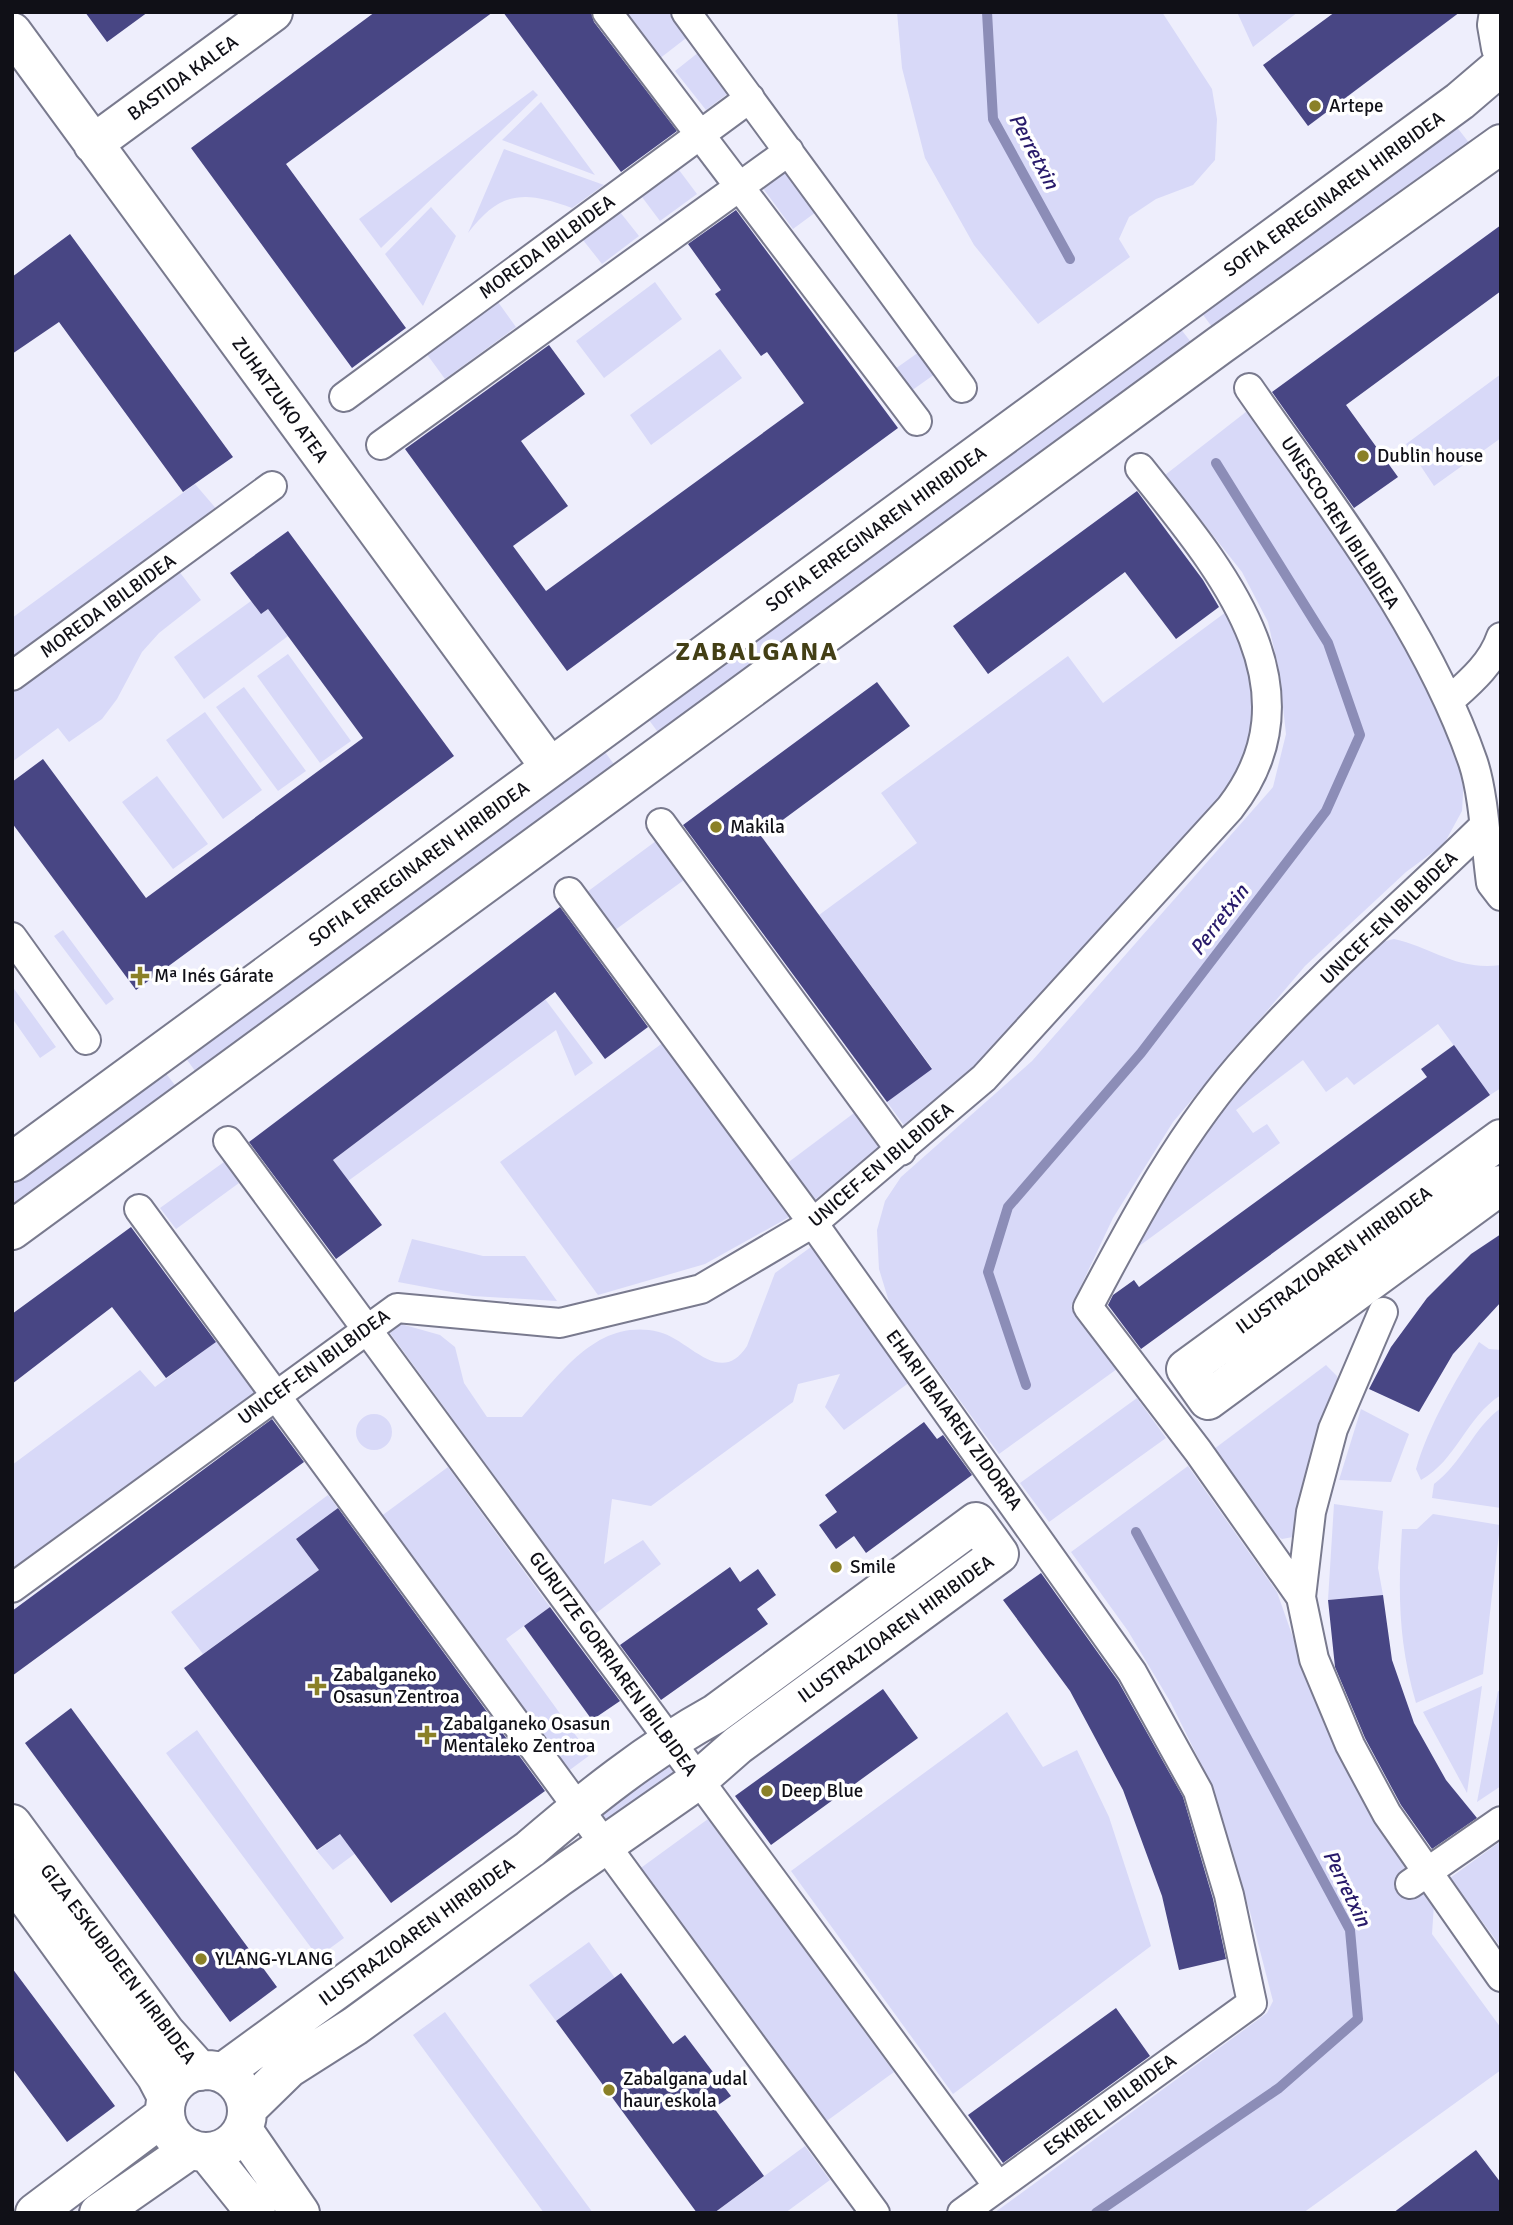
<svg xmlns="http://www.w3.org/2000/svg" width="1513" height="2225" font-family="Signika,sans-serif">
  <rect width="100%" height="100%" fill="#eeeefc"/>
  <!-- green -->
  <path fill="#d8d9f8" d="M623,12h56l15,20 -35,27z
    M897,12h265l50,77 5,30 -2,41 -22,25 -37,14 -27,18 -10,22 11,18 -92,67 -64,-79 -49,-87 -23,-90z
    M1237,12h61l-45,35z
    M699,52l31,40 -24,18 -31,-39z
    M533,90l5,5 -157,153 -22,-29z
    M541,102l54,73 -93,-35z
    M1456,126l14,18 -255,187 -14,-19z
    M504,149l100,36 -32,23c-48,-18 -72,-17 -104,25z
    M679,170l18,24 -37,27 -18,-24z
    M785,170l31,42 -23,17 -31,-42z
    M431,207l25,29 -33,70 -38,-52z
    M620,212l19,24 -37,28 -19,-24z
    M655,282l27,37 -78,59 -28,-37z
    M498,302l18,25 -71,52 -19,-26z
    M1180,328l14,18 -534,389 -14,-19z
    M720,349l22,29 -91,67 -21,-30z
    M919,352l16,22 -24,17 -16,-22z
    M1501,374v64l-67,48 -28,-42z
    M1251,408l141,216 61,114 11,39 -2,34 -18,33 -38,28 -101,94 -132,156 -60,96 -42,89 46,62 -118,85 -109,-149 -11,-36 -2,-39 8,-29 16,-24 131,-116 241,-274 13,-53 -7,-63 -11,-49 -26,-50 -77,-97z
    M195,484l24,28 -207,153v-47z
    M178,570l23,30 -42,33 -17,19 -25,47 -15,20 -33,23 -11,-14 -46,34v-74z
    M251,601l10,13 7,-5 20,27 -84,63 -30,-42z
    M1226,612l23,44 6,74 -13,39 -22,38 -228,248 -84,76 -21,-29 45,-34 -113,-153 98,-72 -36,-50 187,-137 35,47z
    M288,654l63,87 -31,22 -63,-87z
    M244,687l62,84 -28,20 -62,-84z
    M205,712l57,78 -39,29 -57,-79z
    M602,748l14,19 -418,308 -13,-18z
    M157,776l51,68 -35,25 -51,-67z
    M656,841l28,39 -69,50 -28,-38z
    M63,930l51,69 -8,6 -52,-69z
    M1394,939c38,8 62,32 107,26v123l-11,7 -52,-71 -84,61 -7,-8 -21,15 -23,-32 -67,50 17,23 14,-9 13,19 -149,109c55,-99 124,-196 208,-274 17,-16 31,-35 55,-39z
    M12,986l44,61 -16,11 -28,-40z
    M545,999l48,64 -18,13 -19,-46 -208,151 -15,-21z
    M664,1042l127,174 -86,48 -107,31 -98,-133z
    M164,1071l14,18 -166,121v-28z
    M854,1113l27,37 -68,51 -27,-37z
    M224,1162l15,21 -63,46 -16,-21z
    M412,1239l71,17h42l32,45 -84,-5 -75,-14z
    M811,1247l99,135 -66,48 -19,-23 15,-33 -42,10 -5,18 -142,104 -39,-7 -8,65 39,-24 18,24 -66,50 -205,-281 11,-9 39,11 15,12 9,36 23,34h35c37,-41 74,-100 137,-85 30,7 61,56 88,14l28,-73z
    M217,1341l40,54 -245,180v-110l128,-95 15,17z
    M1479,1342l10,7 12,1v45c-35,22 -44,65 -80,85l-5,-11c13,-45 39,-87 63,-127z
    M1326,1365l11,11 2,12 -41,141 -5,8 -11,2 -8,-5 -60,-85z
    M1137,1398l29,40 -117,84 -29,-39z
    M1501,1408v100l-69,-10 2,-14c29,-22 40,-57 67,-76z
    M1361,1409l48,25 -18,48 -52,-2z
    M356 1432a18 18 0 1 1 36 0a18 18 0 1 1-36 0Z
    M1188,1466l89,126 31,88 32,71 67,117 27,36 -2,30 69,94v42l-198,143h-309l273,-200 6,-12 -23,-89 -43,-136 -36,-73 -43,-72 -57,-79z
    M448,1467l102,140 -44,32 84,116 -23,17 -187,-255z
    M328,1495l10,13 -42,31 23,31 -116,84 -32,-42z
    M1334,1504l49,7 -5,57 5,27 -55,5z
    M1433,1514l67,11 -17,149 -67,29c-18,-62 -18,-111 -14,-174h15z
    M1482,1686l-15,107 -44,-81z
    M1498,1691l3,1v94l-24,16z
    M1007,1712l36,55 34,-17 32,67 42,129 -198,148 -162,-223z
    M197,1730l147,208 -26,19 -152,-204z
    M453,1751l14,19 -134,100 -16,-19z
    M661,1756l20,27 -69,50 -20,-27z
    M708,1819l186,253 -70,51 -186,-253z
    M1501,1841v106l-51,-69z
    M589,1942l26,36 -59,43 -27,-36z
    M445,2012l148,201h-49l-131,-178z
    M805,2146l25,34 -45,33h-71z"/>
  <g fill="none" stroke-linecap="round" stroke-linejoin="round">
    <!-- stream -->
    <path stroke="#8c8db7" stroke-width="10" d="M987,12l6,107 77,140
      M1026,1385l-38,-113 20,-65 133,-154 185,-242 34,-76 -32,-92 -112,-180
      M1096,2213l183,-125 79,-69 -8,-89 -214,-398"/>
  </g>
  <!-- building -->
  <path fill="#484684" d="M85,12h63l-41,30z
    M375,12h118l-207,152 120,164 -54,40 -161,-220z
    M503,12h88l3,10 83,109 -56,41z
    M1335,12h125l-152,114 -45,-61z
    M736,210l162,218 -331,243 -162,-222 144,-104 36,49 -64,47 47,65 -55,40 33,45 258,-188 -37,-51 -6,4 -46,-62 6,-4 -33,-46z
    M1501,225v66l-155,114 52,72 -44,31 -82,-116z
    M70,234l163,223 -50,35 -124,-170 -47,32v-77z
    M1137,491l66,89 16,27 -43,32 -51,-67 -137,102 -35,-48z
    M288,531l166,225 -318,234 -124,-167v-41l31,-23 103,139 217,-160 -95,-129 -7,5 -31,-41z
    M877,682l33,44 -149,110 171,233 -45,33 -204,-277z
    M560,907l88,120 -43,32 -50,-67 -222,168 49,65 -46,34 -87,-117z
    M1454,1045l36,50 -349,254 -33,-44 5,-10 21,-15 5,7 288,-210 -6,-8z
    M131,1227l85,115 -50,36 -54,-71 -100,77v-70z
    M1501,1234v68l-48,52 -34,58 -50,-23 22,-42 36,-49 44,-44z
    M272,1419l32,43 -292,214v-65z
    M924,1422l13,17 6,-4 29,40 -106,78 -12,-17 -18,13 -17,-24 18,-13 -12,-17z
    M338,1508l207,283 -154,112 -51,-69 -23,16 -133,-182 135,-98 -23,-31z
    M730,1567l10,15 18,-13 18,26 -19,14 11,15 -107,76 -41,-55z
    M1041,1573l77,108 65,116 30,102 13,60 -47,11 -17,-74 -39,-106 -53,-99 -67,-91z
    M1383,1595l9,65 22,63 32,57 31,38 -45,31 -31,-44 -36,-67 -30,-71 -7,-67z
    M550,1607l70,94 -28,19 -68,-94z
    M883,1689l35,49 -147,107 -36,-49z
    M71,1708l206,279 -47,35 -205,-279z
    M12,1968l103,138 -48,36 -55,-74z
    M621,1973l52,71 12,-9 46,61 -17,12 50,68 -50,37h-17l-141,-192z
    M1116,2008l34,48 -147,107 -35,-48z
    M1476,2150l25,33v30h-108z"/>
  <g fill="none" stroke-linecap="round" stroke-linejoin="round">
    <!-- pedestrian casing -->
    <g stroke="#797a8e" stroke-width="32">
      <path id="pedestrian" d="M607,12l310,409
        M686,12l276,376
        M1249,388c81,117 177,238 224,374 11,33 13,85 18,121l10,13
        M344,397l406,-299
        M381,445l408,-294
        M12,676l260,-190
        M1449,701c20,-18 43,-37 52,-64
        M661,823l240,328
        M1483,827c-77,76 -161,146 -232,226 -69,76 -116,165 -163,254l110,144 103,146 13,62 36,86 37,69 114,163
        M569,892l244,331 319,449 66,119 31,104 23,108 -290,210
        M12,937l74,103
        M228,1141l770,1045
        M139,1209l736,1004
        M12,1588l385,-280 163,15 141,-34 112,-66 171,-145 246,-270c95,-122 -14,-244 -90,-340
        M1301,1597l10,-85 22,-83 50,-117
        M1410,1884l91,-63"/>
    </g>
    <!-- minor casing -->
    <g stroke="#797a8e" stroke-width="42">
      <path id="minor" d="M12,32l538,735
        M93,144l180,-132
        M1501,1139l-315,230 22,31 293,-215
        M12,1824l153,208 35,39
        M12,1878l144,198 11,21
        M165 2111a41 41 0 1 1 82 0a41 41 0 1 1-82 0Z
        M222,2073l308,-224c58,-50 118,-98 185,-135l261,-192 23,32 -261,191 -40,35 -139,97 -204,149 -66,42 -42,41
        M243,2130l57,83
        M207,2152l49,61
        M35,2213l130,-98
        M99,2213l92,-64"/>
    </g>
    <!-- secondary casing -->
    <g stroke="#797a8e" stroke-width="42">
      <path id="secondary" d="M1499,12l-2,13 4,23
        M12,1162l1448,-1061 41,-35
        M12,1230l1208,-885 281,-201"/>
    </g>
    <!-- pedestrian -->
    <use href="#pedestrian" stroke="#fff" stroke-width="28"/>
    <!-- minor -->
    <use href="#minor" stroke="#fff" stroke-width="38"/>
    <!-- secondary -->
    <use href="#secondary" stroke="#fff" stroke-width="38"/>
  </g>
  <!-- markers -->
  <g fill="#8a8027" stroke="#fff" stroke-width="2.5">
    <circle cx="1315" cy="106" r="7"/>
    <circle cx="1363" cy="456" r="7"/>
    <circle cx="716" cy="827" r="7"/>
    <path d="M136.5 965.5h7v7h7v7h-7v7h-7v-7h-7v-7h7z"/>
    <circle cx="836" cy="1567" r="7"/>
    <path d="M313.5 1675.5h7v7h7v7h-7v7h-7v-7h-7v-7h7z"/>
    <path d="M423.5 1724.5h7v7h7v7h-7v7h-7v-7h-7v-7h7z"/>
    <circle cx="767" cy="1791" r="7"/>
    <circle cx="201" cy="1959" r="7"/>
    <circle cx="609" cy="2090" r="7"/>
  </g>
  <g text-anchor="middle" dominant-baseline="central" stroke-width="7" stroke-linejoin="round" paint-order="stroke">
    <!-- street labels -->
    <g font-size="19" fill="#101017" stroke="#fff">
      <text transform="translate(183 78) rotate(-36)">BASTIDA KALEA</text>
      <text transform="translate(1334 194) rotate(-36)">SOFIA ERREGINAREN HIRIBIDEA</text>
      <text transform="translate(547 247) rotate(-36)">MOREDA IBILBIDEA</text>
      <text transform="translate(280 400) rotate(54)">ZUHATZUKO ATEA</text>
      <text transform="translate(1340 523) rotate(57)">UNESCO-REN IBILBIDEA</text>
      <text transform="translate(876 529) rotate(-36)">SOFIA ERREGINAREN HIRIBIDEA</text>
      <text transform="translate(108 606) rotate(-36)">MOREDA IBILBIDEA</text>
      <text transform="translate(419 864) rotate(-36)">SOFIA ERREGINAREN HIRIBIDEA</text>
      <text transform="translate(1389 918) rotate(-44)">UNICEF-EN IBILBIDEA</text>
      <text transform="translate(881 1165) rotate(-40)">UNICEF-EN IBILBIDEA</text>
      <text transform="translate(1334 1260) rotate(-36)">ILUSTRAZIOAREN HIRIBIDEA</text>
      <text transform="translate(314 1367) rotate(-36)">UNICEF-EN IBILBIDEA</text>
      <text transform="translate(954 1420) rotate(54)">EHARI IBAIAREN ZIDORRA</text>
      <text transform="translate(896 1629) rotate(-36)">ILUSTRAZIOAREN HIRIBIDEA</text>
      <text transform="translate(613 1664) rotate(54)">GURUTZE GORRIAREN IBILBIDEA</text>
      <text transform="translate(417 1932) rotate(-36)">ILUSTRAZIOAREN HIRIBIDEA</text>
      <text transform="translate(118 1964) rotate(53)">GIZA ESKUBIDEEN HIRIBIDEA</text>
      <text transform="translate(1110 2105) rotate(-36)">ESKIBEL IBILBIDEA</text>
    </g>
    <!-- poi labels -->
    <g font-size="19" fill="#101017" stroke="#fff" text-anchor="start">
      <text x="1329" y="106">Artepe</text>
      <text x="1377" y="456">Dublin house</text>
      <text x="730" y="827">Makila</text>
      <text x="154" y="976">Mª Inés Gárate</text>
      <text x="850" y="1567">Smile</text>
      <text x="333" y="1675">Zabalganeko<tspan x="333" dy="22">Osasun Zentroa</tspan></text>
      <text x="443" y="1724">Zabalganeko Osasun<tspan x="443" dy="22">Mentaleko Zentroa</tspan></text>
      <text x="781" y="1791">Deep Blue</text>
      <text x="215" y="1959">YLANG-YLANG</text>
      <text x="623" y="2079">Zabalgana udal<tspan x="623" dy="22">haur eskola</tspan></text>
    </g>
    <!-- water labels -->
    <g font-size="21" font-style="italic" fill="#281a6a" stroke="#fff">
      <text transform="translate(1034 151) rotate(62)">Perretxin</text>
      <text transform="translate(1219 920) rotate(-53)">Perretxin</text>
      <text transform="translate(1347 1888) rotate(64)">Perretxin</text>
    </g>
    <!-- district labels -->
    <g font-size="26" font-weight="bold" letter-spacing="2" fill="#433f15" stroke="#fff">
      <text x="757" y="652">ZABALGANA</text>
    </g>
  </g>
  <!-- border -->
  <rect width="1513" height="2225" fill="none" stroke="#101017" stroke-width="28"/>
</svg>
